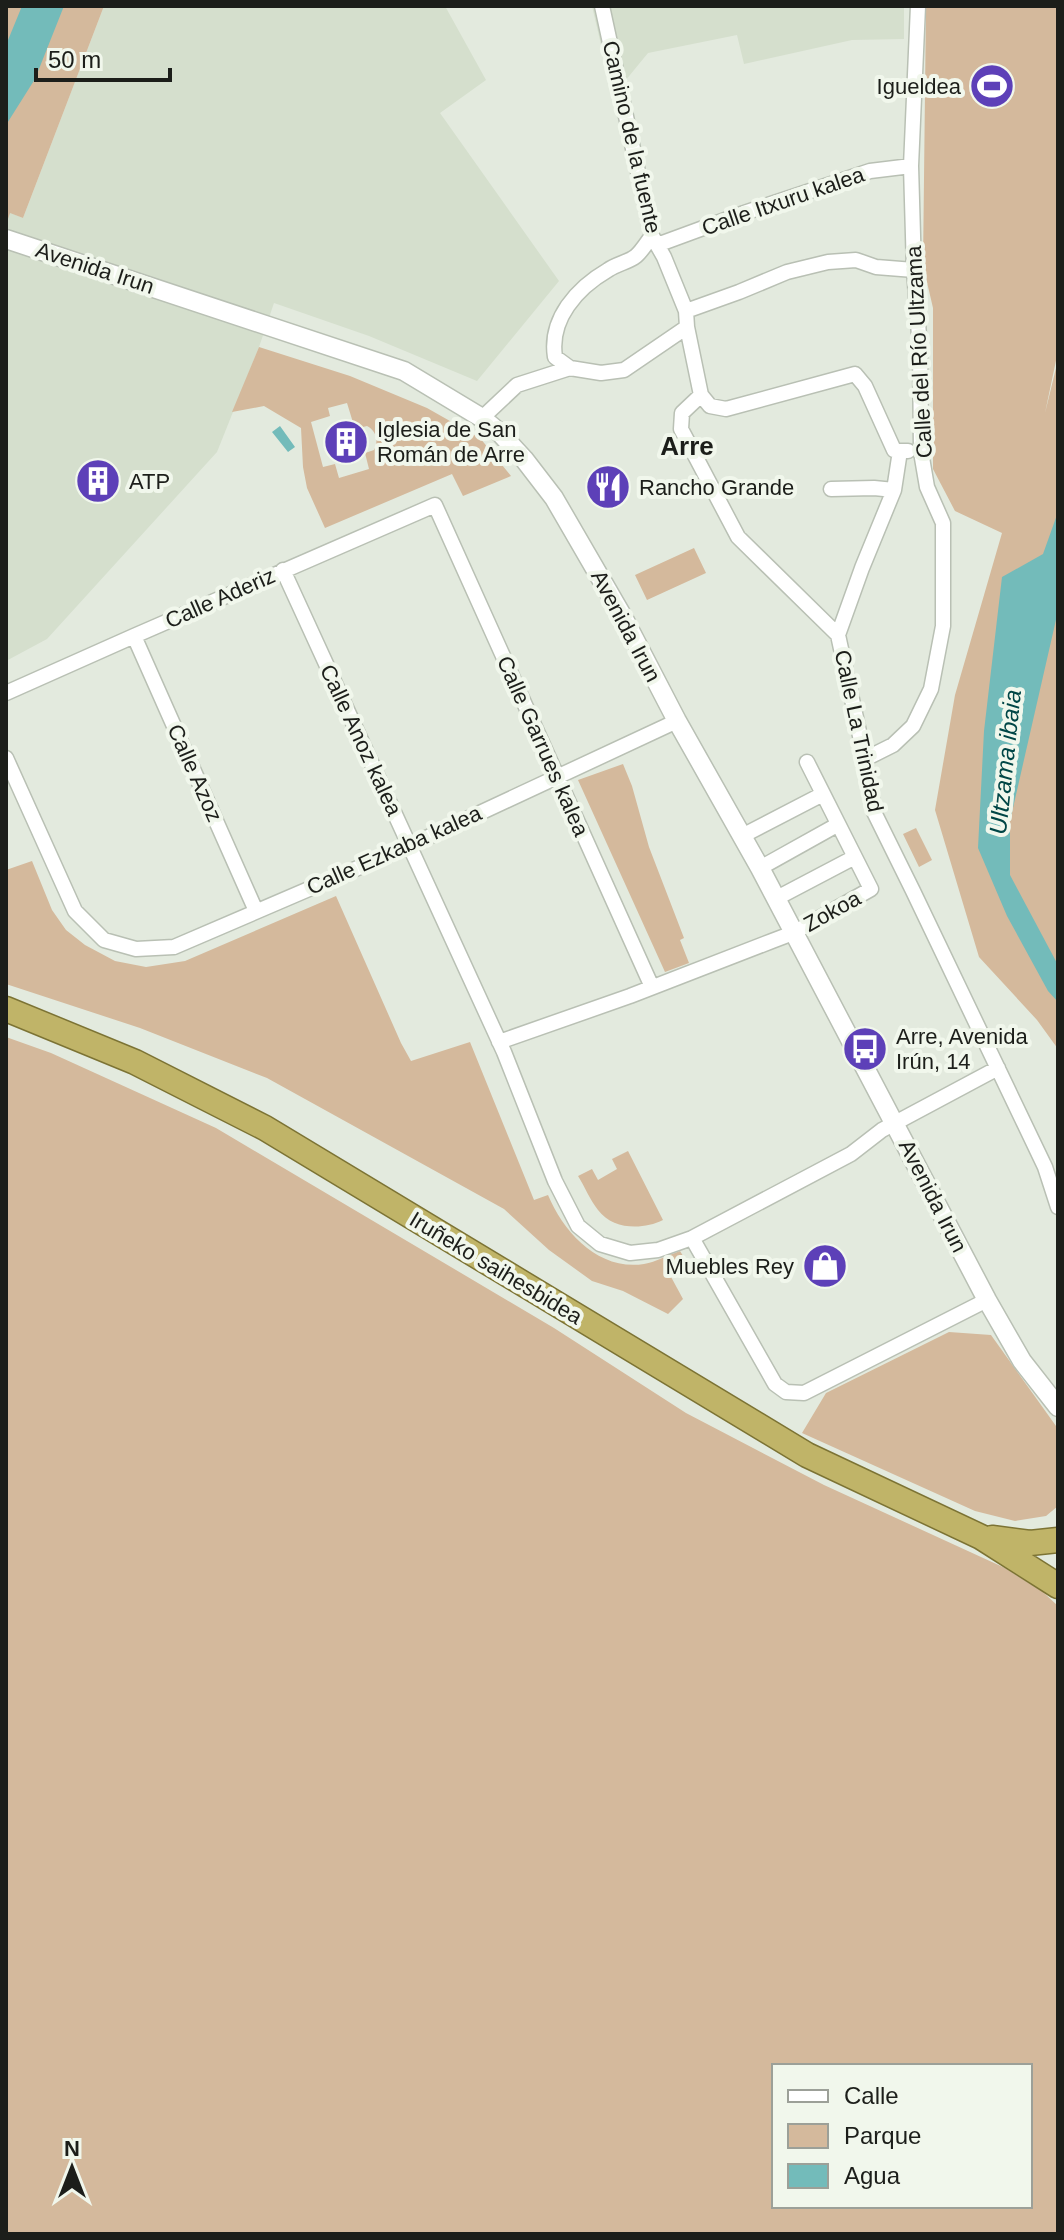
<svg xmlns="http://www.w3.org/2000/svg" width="1064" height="2240" font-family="Arial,sans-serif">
  <rect width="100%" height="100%" fill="#e3eade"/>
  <!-- built -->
  <path fill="#d5dfcd" d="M104,6h341l41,74 -46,33 119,168 -82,100 -108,-45 -95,-33 -15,44 -42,105 -170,187 -41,22v-450l17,7z
    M592,6h312v33l-52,1 -108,24 -7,-29 -89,18 -23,28 17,140z"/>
  <!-- green -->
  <path fill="#d4b99c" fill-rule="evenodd" d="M6,6h98l-81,212 -13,-5 -4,12z
    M926,6h132v345l-13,62 13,-53v689l-21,-29 -58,-63 -44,-147 20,-115 47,-162 -47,-22 -22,-42v-161l-10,-43z
    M259,347l91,29 77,32 53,30 31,38 -48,20 -11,-22 -127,54 -18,-40 -4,-21 -2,-39 -37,-22 -32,6zM347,403l8,26 12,-3c9,5 12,14 7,24l-9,3 4,16 -30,9 -4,-14 -12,3 -12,-45 19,-6 -2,-8z
    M694,548l12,25 -59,27 -12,-25z
    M623,764l9,22 17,61 35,91 -4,2 9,23 -24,9 -87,-192z
    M916,828l16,32 -13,7 -16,-33z
    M32,861l20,49 14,20 19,15 30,16 31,6 39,-6 151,-65 65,147 10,18 59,-19 64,158 14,-5c16,38 51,76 96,69 12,-2 24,-9 36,-13l8,13 -18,11 13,24 -15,15 -45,-23 -31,-10 -43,-31 -45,-41 -237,-131 -127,-50 -134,-44v-114z
    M6,1037l45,16 165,75 338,200 132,85 138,72 181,83 38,24 15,14v628h-1052zM774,2066h256v140h-256z
    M628,1151l35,69c-20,10 -50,10 -65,-10 -8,-10 -13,-23 -20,-34l14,-7 6,11 19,-11 -5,-10z
    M949,1332l42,3 65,91 2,4v76l-12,10 -31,5 -40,-10 -173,-78 24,-40z"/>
  <!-- water -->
  <path fill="#73bbba" d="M22,6h42l-29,73 -29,46v-80z
    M280,426l15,21 -7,5 -16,-20z
    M1058,512v99l-48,210v54l48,90v37l-10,-11 -41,-75 -29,-68 6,-117 18,-154 41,-23z"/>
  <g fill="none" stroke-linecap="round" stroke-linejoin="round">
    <!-- minor casing -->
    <g stroke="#b9c0b4" stroke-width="17">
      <path id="minor" d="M602,6l50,230 12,21 22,54
        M657,245l87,-32 126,-42 41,-5
        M687,327l14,68 -19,18 -1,16 57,108 100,98 27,124 9,53 39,79 132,276 13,40
        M570,368l-15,-11c-6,-38 22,-69 53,-87 8,-6 21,-8 28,-14 6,-5 11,-14 16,-20
        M701,395l9,11 16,3 129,-35 10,12 29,64 6,1
        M482,418l35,-33 53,-17 31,5 23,-3 63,-43 -1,-16 53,-19 48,-20 41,-10 28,-2 20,7 38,3
        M831,489l43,-1 20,2
        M283,570l221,482 51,129 23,45 22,18 30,9 28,-3 34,-12 159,-84 31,-24 116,-62
        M838,635l24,-67 32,-78 6,-39h8
        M134,636l122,275
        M6,693l128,-57 301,-131 217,482
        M6,758l69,153 29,29 32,9 38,-2 235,-101 268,-125
        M865,759l28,-14 20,-19 18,-37 12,-63v-103l-16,-36 -6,-35 -1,-103 -6,-79 -3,-104 7,-160
        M742,836l81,-42
        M760,868l77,-43
        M775,899l78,-41
        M499,1042l131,-46 142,-55 21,-8 78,-44 -64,-127
        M692,1238l83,146 11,8 18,1 183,-93"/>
    </g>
    <!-- tertiary casing -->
    <g stroke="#b9c0b4" stroke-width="21">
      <path id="tertiary" d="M6,239l398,132 78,47 18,15 24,26 30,39 69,119 54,104 83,147 227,432 35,61 36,46"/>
    </g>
    <!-- trunk casing -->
    <g stroke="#7c7334" stroke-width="27">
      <path id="trunk" d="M6,1009l129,53 130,66 542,327 174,82 77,49
        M992,1538l38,5 28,-3"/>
    </g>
    <!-- minor -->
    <use href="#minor" stroke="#fff" stroke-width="14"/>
    <!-- tertiary -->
    <use href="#tertiary" stroke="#fff" stroke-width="18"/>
    <!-- trunk -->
    <use href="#trunk" stroke="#c0b468" stroke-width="24"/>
  </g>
  <!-- icons -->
  <defs>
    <g id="stadium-disc" transform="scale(2.3)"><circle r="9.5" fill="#5d40b8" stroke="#f1f7ec"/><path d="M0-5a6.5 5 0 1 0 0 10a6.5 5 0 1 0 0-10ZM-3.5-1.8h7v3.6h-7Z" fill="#fff"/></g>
    <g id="building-disc" transform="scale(2.3)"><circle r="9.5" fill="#5d40b8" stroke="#f1f7ec"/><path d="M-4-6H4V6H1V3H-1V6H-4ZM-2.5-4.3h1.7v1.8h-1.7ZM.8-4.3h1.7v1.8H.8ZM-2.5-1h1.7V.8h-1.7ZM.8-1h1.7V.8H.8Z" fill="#fff"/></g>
    <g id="restaurant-disc" transform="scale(2.3)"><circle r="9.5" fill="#5d40b8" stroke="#f1f7ec"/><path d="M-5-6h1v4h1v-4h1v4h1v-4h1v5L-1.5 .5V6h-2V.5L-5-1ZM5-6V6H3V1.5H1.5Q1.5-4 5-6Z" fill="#fff"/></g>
    <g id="bus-disc" transform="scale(2.3)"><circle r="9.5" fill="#5d40b8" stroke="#f1f7ec"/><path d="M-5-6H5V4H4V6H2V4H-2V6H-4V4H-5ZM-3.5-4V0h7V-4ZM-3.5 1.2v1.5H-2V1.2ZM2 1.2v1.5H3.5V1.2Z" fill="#fff"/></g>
    <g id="shop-disc" transform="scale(2.3)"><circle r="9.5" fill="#5d40b8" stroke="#f1f7ec"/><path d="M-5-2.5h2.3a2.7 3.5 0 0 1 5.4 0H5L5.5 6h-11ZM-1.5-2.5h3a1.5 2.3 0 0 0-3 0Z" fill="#fff"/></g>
  </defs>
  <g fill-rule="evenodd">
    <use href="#stadium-disc" x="992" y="86"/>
    <use href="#building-disc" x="346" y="442"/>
    <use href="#building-disc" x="98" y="481"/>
    <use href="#restaurant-disc" x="608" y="487"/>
    <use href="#bus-disc" x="865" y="1049"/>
    <use href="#shop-disc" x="825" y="1266"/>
  </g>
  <g text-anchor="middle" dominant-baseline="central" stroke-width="8" stroke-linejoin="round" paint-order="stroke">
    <!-- poi labels -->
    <g font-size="22" fill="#1c1e1a" stroke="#f1f7ec" text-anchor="start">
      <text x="961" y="86" text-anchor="end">Igueldea</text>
      <text x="377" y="429">Iglesia de San<tspan x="377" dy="25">Román de Arre</tspan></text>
      <text x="129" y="481">ATP</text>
      <text x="639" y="487">Rancho Grande</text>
      <text x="896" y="1036">Arre, Avenida<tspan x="896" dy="25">Irún, 14</tspan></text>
      <text x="794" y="1266" text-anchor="end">Muebles Rey</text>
    </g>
    <!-- street labels -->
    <g font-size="22" fill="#1c1e1a" stroke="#f1f7ec">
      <text transform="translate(632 137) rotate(77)">Camino de la fuente</text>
      <text transform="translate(783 201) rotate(-19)">Calle Itxuru kalea</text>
      <text transform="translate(95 268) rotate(18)">Avenida Irun</text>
      <text transform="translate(919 352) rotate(-93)">Calle del Río Ultzama</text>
      <text transform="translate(220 598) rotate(-24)">Calle Aderiz</text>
      <text transform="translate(626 626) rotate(62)">Avenida Irun</text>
      <text transform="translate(859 731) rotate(78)">Calle La Trinidad</text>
      <text transform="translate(361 740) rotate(65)">Calle Anoz kalea</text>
      <text transform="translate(543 746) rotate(66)">Calle Garrues kalea</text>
      <text transform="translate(195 773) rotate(66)">Calle Azoz</text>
      <text transform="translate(394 850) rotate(-24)">Calle Ezkaba kalea</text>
      <text transform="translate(832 911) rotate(-29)">Zokoa</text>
      <text transform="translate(933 1196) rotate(63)">Avenida Irun</text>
      <text transform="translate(496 1268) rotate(31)">Iruñeko saihesbidea</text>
    </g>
    <!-- water labels -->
    <g font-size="24" font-style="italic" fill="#004646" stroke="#f1f7ec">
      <text transform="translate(1005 762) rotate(-84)">Ultzama ibaia</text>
    </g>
    <!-- quarter labels -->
    <g font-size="26" font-weight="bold" fill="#1c1e1a" stroke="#f1f7ec">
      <text x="687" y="446">Arre</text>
    </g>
  </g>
  <!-- border -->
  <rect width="1064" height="2240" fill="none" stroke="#1c1e1a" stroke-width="16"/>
  <!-- legend -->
  <rect x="772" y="2064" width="260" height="144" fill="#f1f7ec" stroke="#9ca098" stroke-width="2"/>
  <rect x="788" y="2090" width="40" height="12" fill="#ffffff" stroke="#9ca098" stroke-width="2"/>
  <text x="844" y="2104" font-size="24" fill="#1c1e1a">Calle</text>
  <rect x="788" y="2124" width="40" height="24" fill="#d4b99c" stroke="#9ca098" stroke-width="2"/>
  <text x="844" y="2144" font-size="24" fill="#1c1e1a">Parque</text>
  <rect x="788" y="2164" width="40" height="24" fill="#73bbba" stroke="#9ca098" stroke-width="2"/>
  <text x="844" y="2184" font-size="24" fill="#1c1e1a">Agua</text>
  <!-- north arrow -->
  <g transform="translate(72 2168)" stroke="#f1f7ec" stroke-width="6" paint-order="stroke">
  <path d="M0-6L14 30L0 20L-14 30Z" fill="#1c1e1a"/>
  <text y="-12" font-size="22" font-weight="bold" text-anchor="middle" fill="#1c1e1a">N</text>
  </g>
  <!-- scale -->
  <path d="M36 68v12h134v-12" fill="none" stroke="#1c1e1a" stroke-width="4"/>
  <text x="48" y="68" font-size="24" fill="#1c1e1a" stroke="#f1f7ec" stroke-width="6" paint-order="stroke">50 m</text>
</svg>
